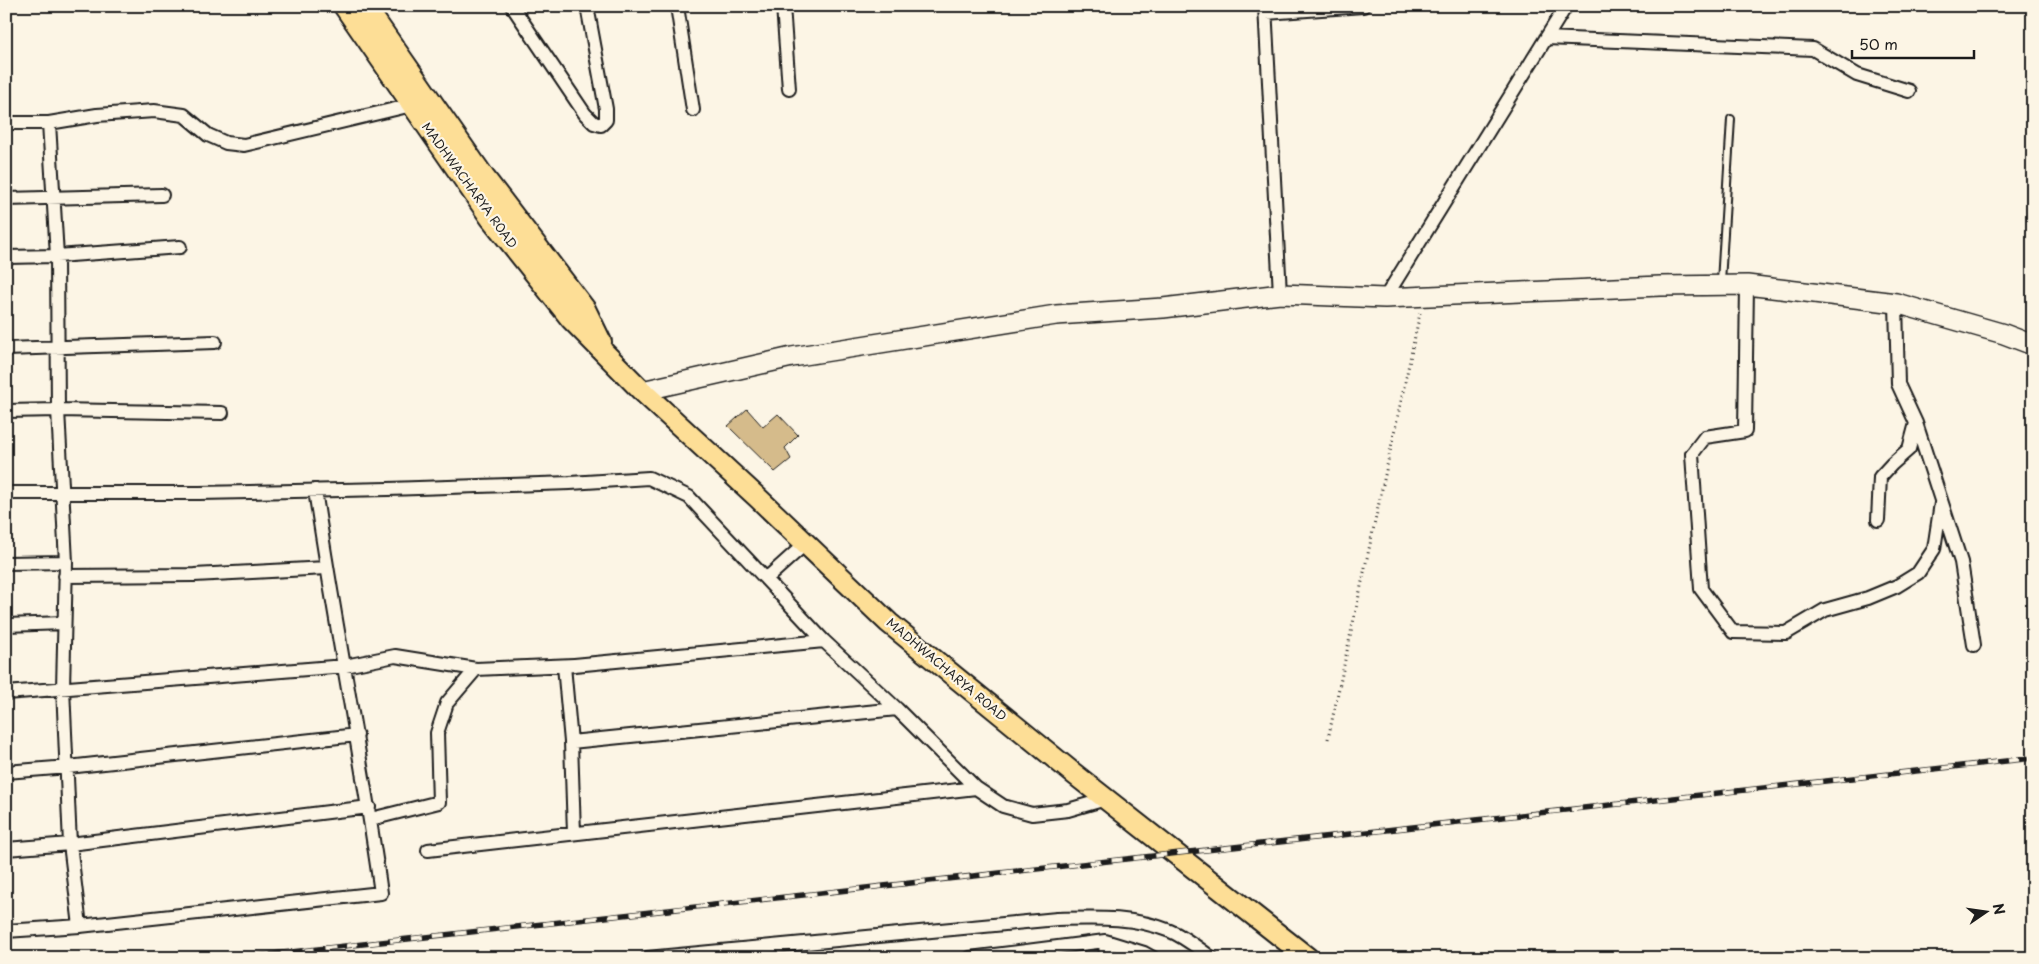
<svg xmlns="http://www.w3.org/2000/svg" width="2039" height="964" font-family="'Playpen Sans',sans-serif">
  <rect width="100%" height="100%" fill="#fcf5e5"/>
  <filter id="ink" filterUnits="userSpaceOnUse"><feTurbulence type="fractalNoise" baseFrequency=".02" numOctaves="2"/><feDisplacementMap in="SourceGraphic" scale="10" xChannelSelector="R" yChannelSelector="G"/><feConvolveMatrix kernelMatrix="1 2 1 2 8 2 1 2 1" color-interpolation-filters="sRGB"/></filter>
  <g filter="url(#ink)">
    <!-- building -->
    <path fill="#d5bb8b" stroke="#1c1c1c" d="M747,409l16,18 15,-13 20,21 -13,13 6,11 -16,13 -47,-46z"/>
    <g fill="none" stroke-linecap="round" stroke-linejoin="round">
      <!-- lane casing -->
      <g stroke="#1c1c1c" stroke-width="10">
        <path id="lane" d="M1721,282l10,-163
          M2027,958l6,-1"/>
      </g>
      <!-- street casing -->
      <g stroke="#1c1c1c" stroke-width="16">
        <path id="street" d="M512,6l73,108 9,9 7,2 5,-5v-11l-19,-103
          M677,6l16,104
          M783,6l6,83
          M1265,6l15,288
          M1266,13l97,-7
          M1546,38l267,11 44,26 52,16
          M6,123h43l48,-8 57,-4 30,4 24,20 18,8 18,2 168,-40
          M49,123l8,133 1,154 8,152 -3,126 7,156 10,82
          M6,199l156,-4
          M6,257l51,-1 123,-9
          M1747,285l-2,146 -40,6 -13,17 9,135 32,43 53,1 39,-23 43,-12 29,-12 21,-13 16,-24 7,-46
          M1385,298l181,-292
          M1896,303l2,81 18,39 45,139 13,83
          M6,349l209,-7
          M6,411l52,-1 164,3
          M6,493h193l189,-4 182,-6 79,-5 40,19 135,144 73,68 79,79 27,18 29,8 36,-4 38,-11
          M1878,520l2,-43 12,-13 17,-15 7,-26
          M6,563l60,-1
          M65,576l129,-1 132,-7
          M766,579l40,-36
          M6,625l58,-2
          M6,693l339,-27 50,-10 81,13 98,-4
          M571,742l326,-33
          M6,772l62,-5 289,-32
          M371,819l68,-17 -2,-69 10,-30 29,-34
          M574,833l-3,-91 -7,-76 260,-25
          M6,849l64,-5 299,-37
          M428,850l548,-62
          M6,931l74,-5 301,-33c-19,-135 -46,-268 -66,-403
          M1105,941l1,17
          M647,958l410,-39c39,-1 76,-3 113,12 15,6 29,18 42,27
          M970,958l135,-17 39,12 9,5"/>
      </g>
      <!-- secondary casing -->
      <g stroke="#1c1c1c" stroke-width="22">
        <path id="secondary" d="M642,391l150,-34 264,-42 107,-7 117,-14 105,4 275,-12 87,-1 149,18 108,31 29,11"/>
      </g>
      <!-- primary casing -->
      <g stroke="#1c1c1c" stroke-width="24">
        <path id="primary" d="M344,6l146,211 81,102 71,72 115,106 132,126 184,150 235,185
          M365,6l119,171 101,132 16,33"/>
      </g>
      <!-- path -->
      <path stroke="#1c1c1c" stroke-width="3" stroke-dasharray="1 4" stroke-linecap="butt" d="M1328,739l92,-426"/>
      <!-- lane -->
      <use href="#lane" stroke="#fcf5e5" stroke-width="6"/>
      <!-- street -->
      <use href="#street" stroke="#fcf5e5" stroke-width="12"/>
      <!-- secondary -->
      <use href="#secondary" stroke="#fcf5e5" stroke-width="19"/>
      <!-- primary -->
      <use href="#primary" stroke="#fdde96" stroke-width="20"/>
      <!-- rail casing -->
      <g stroke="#1c1c1c" stroke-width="5.5">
        <path id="rail" d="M237,958l1796,-200"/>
      </g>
      <!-- rail -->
      <use href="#rail" stroke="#fcf5e5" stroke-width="4" stroke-dasharray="11" stroke-linecap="butt"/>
    </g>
  </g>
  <g text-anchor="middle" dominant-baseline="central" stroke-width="4.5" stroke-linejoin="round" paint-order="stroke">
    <!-- street labels -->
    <g font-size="12" fill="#1c1c1c" stroke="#fcf5e5">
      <text transform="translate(470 185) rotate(54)">MADHWACHARYA ROAD</text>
      <text transform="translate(947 669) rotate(40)">MADHWACHARYA ROAD</text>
    </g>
  </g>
  <!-- margin -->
  <rect width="2039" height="964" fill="none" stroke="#fcf5e5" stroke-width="25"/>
  <rect x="12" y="12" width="2014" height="939" fill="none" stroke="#1c1c1c" stroke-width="2" filter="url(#ink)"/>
  <!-- north arrow -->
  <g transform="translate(1986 912) rotate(77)" stroke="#fcf5e5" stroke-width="4" paint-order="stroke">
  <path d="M0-4L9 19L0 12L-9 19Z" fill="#1c1c1c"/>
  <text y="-8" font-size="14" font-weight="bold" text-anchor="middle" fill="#1c1c1c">N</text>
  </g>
  <!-- scale -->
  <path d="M1852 50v8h122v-8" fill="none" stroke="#1c1c1c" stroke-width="2.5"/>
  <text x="1859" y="50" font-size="15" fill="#1c1c1c" stroke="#fcf5e5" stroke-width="4" paint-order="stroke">50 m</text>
</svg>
